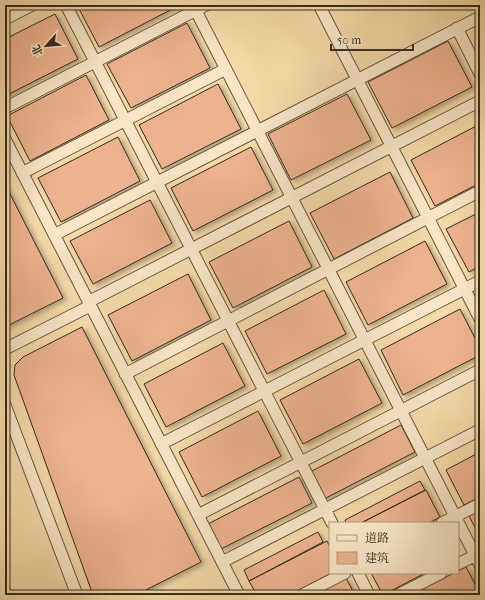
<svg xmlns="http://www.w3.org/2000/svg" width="485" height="600" font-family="'IM FELL French Canon','Noto Serif SC',serif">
  <defs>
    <filter id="shadow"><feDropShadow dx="3.5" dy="2" stdDeviation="2" flood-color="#0004"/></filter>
  </defs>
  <rect width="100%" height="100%" fill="#f4d9a9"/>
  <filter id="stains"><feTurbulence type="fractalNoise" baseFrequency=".005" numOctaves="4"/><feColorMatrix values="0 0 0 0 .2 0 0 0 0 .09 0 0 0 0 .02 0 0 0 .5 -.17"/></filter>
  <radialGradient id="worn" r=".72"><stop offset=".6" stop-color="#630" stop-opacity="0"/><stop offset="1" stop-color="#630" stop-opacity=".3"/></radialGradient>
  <!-- building -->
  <path fill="#edb38f" stroke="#362c1d" filter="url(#shadow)" d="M77,5h101v1l-79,41z
    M55,14l23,45 -73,37v-57z
    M187,23l23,45 -79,40 -24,-44z
    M448,41l24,46 -80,41 -24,-46z
    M86,75l23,45 -79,41 -23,-45z
    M218,84l23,45 -79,40 -23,-44z
    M347,94l24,46 -80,40 -23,-46z
    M480,124v59l-45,23 -24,-46z
    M118,137l22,44 -79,41 -23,-44z
    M251,147l22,43 -80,41 -22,-43z
    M390,172l23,46 -79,41 -24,-46z
    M5,184l58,114 -58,29z
    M150,200l22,43 -79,41 -23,-43z
    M480,212v54l-11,6 -23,-43z
    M289,221l23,46 -79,41 -24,-46z
    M425,241l22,43 -79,41 -22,-43z
    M188,274l23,46 -79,41 -24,-46z
    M324,290l22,44 -79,40 -22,-43z
    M460,309l20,39v7l-77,40 -22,-45z
    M82,327l119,235 -65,33h-43l-79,-220 1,-10 8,-8z
    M223,343l22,43 -79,41 -22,-43z
    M359,359l23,44 -79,41 -23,-44z
    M258,411l23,45 -79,41 -23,-45z
    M401,425l14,27 -91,47 -14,-27z
    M480,452v45l-16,8 -18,-35z
    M299,477l13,26 -91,46 -13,-25z
    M420,481l5,9 -64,33h-15l-1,-3z
    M426,490l14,27 -11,6h-68z
    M480,510v27l-11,-21z
    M318,532l5,10 -74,39 -5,-11z
    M327,541l3,6v26h2l-43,22h-32l-8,-14z
    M466,567l14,27 -69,1 43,-22h4v-2z
    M371,573h54l-42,22z
    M346,578l9,17h-41z"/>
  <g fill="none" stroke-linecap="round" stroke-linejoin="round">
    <!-- minor casing -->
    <g stroke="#665740" stroke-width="13">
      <path id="minor" d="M66,5l266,518
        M193,5l287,560
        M319,5l161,314
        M5,19l27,-14
        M457,28l23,46
        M5,108l201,-103
        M5,139l234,456
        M22,173l204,-104
        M54,235l426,-218
        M88,302l392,-201
        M5,349l85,-43
        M125,374l355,-183
        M5,405l72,190
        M161,444l319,-163
        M198,515l282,-145
        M442,523l38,-19
        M222,562l258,-132
        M458,564l22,-11
        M358,573l11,22
        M302,595l43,-22
        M398,595l43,-22"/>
    </g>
    <!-- minor -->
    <use href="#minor" stroke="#f8e6c7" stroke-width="11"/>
  </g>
  <!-- margin -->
  <rect width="485" height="600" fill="none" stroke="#f4d9a9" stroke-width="20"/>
  <rect x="6" y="6" width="473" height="588" fill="none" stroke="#362c1d" stroke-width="2"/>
  <rect x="10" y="10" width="465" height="580" fill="none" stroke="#362c1d"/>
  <!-- legend -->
  <rect x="329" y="522" width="130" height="52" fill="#f8e6c7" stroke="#aa9c83"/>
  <rect x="337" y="535" width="20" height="6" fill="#f8e6c7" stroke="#aa9c83"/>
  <text x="365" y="542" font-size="12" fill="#362c1d">道路</text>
  <rect x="337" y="552" width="20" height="12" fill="#edb38f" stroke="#aa9c83"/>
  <text x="365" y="562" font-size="12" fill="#362c1d">建筑</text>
  <!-- north arrow -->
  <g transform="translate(46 46) rotate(243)" stroke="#f8e6c7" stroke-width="3" paint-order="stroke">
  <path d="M0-3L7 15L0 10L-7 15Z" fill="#362c1d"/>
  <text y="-6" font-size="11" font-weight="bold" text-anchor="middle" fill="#362c1d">北</text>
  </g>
  <!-- scale -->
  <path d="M331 44v6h82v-6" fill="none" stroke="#362c1d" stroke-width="2"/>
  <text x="337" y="44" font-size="12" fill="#362c1d" stroke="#f8e6c7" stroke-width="3" paint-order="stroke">50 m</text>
  <rect width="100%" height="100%" filter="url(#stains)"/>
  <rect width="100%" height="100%" fill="url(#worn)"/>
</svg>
